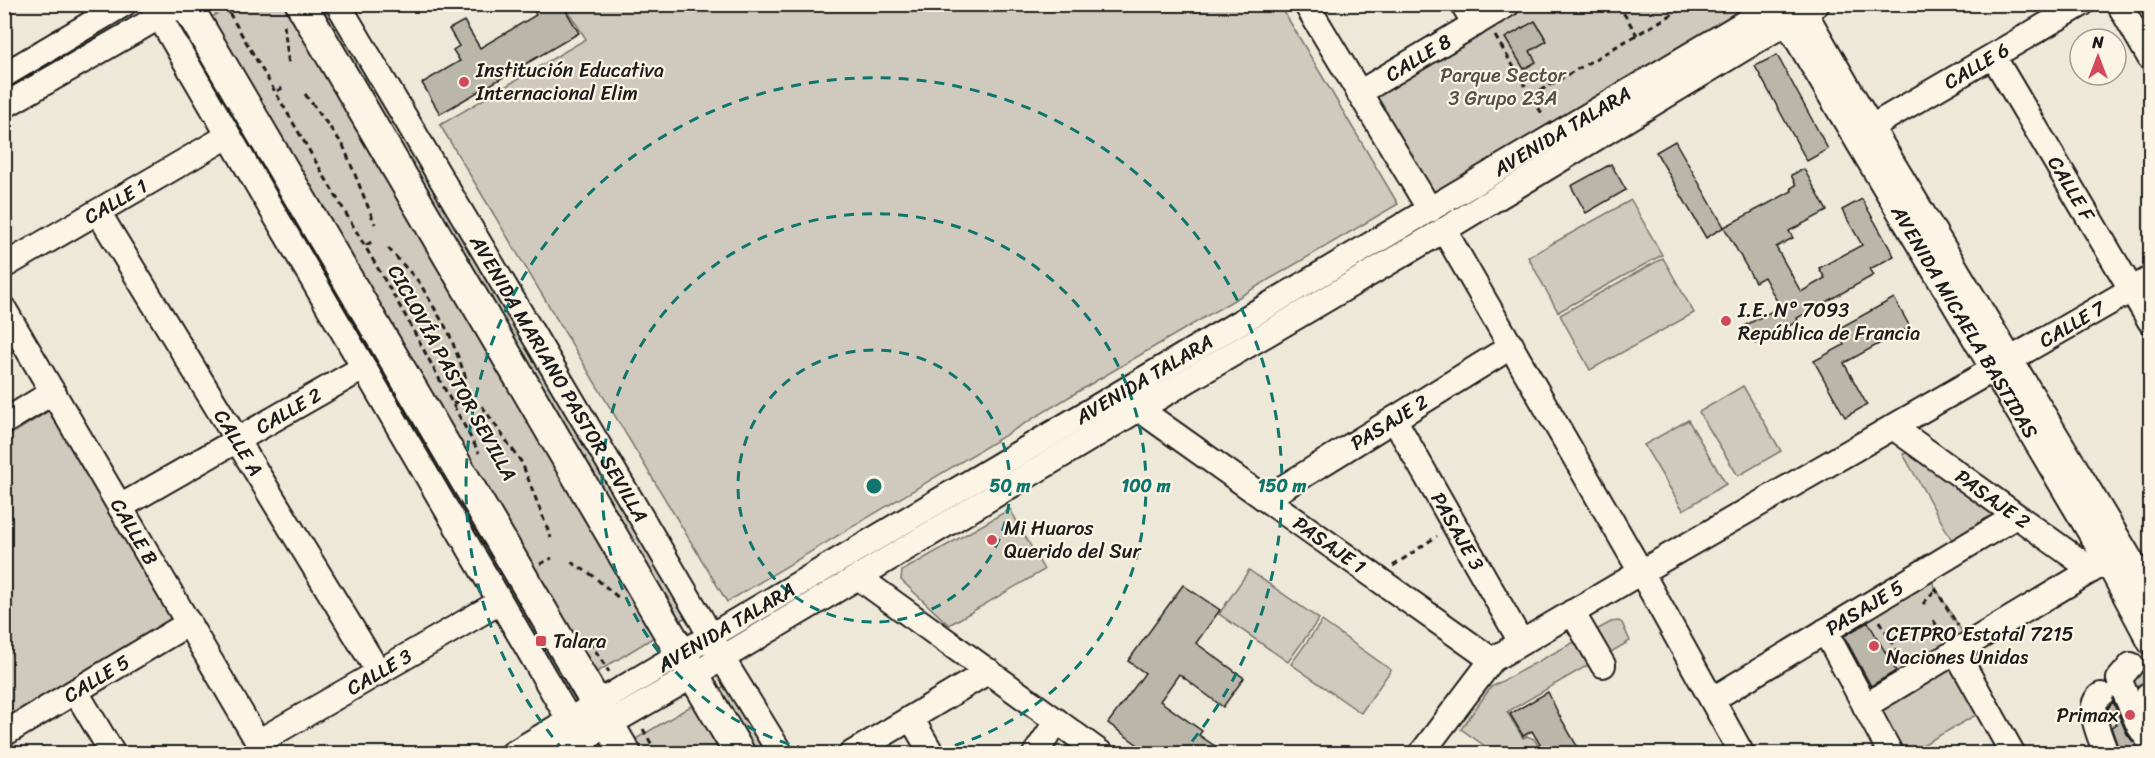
<svg xmlns="http://www.w3.org/2000/svg" width="2155" height="758" font-family="Sriracha,sans-serif">
  <rect width="100%" height="100%" fill="#eee8d9"/>
  <filter id="ink" filterUnits="userSpaceOnUse"><feTurbulence type="fractalNoise" baseFrequency=".0167" numOctaves="2"/><feDisplacementMap in="SourceGraphic" scale="12" xChannelSelector="R" yChannelSelector="G"/><feConvolveMatrix kernelMatrix="1 2 1 2 8 2 1 2 1" color-interpolation-filters="sRGB"/></filter>
  <g filter="url(#ink)">
    <!-- green -->
    <path fill="#cfcabd" stroke="#76736c" stroke-width="1.5" d="M231,5h55l370,631 -62,38 -387,-654z
      M308,5h22l361,609 -18,11z
      M564,5h716l118,199 -304,178 -367,220 -287,-477 146,-86z
      M1525,5h230l-323,191 -60,-100z
      M190,27l386,657 -14,9 -386,-657z
      M1631,200l31,55 -104,57 -30,-55z
      M1663,258l31,55 -104,57 -30,-55z
      M1743,386l38,65 -43,25 -39,-64z
      M52,409l127,212 -174,102v-285z
      M1688,420l38,64 -43,26 -39,-65z
      M1907,453l4,2 84,60 -42,27 -50,-88z
      M1010,509l34,61 -95,55 -48,-45 1,-9z
      M1249,570l70,49 -31,43 -69,-48z
      M1928,575l39,65 -99,59 -39,-65z
      M1322,621l69,49 -30,43 -70,-49z
      M1619,621l3,2 8,18 -123,71 16,26 4,-2 7,3 9,14h-48l-34,-24 30,-42 120,-65z
      M1952,668l26,46 -70,39 -6,1 -25,-43z
      M731,682l42,71h-24l-35,-61z
      M696,703l29,50h-83l-8,-13z"/>
    <!-- building -->
    <path fill="#bab6aa" stroke="#1c1c1c" stroke-width="1.5" d="M530,4h32l17,29 -139,81 -18,-31 38,-22 -7,-11 6,-4 -10,-17 15,-8 16,27 56,-33z
      M1535,21l12,20 -17,10 6,11 -12,7 -19,-31z
      M1777,55l51,94 -21,12 -52,-95z
      M1675,141l49,86 -18,11 -50,-86z
      M1611,164l15,26 -40,23 -15,-27z
      M1804,169l23,42 -38,20 4,7 -17,9 25,45 24,-14 -6,-10 43,-23 -20,-35 20,-11 32,57 -24,13 4,6 -77,43 1,3 -42,23 -10,-19 34,-18 -16,-30 -9,5 -31,-55 68,-36 -1,-3 5,-3 -5,-10z
      M1894,298l16,29 -66,36 23,42 -22,12 -31,-56 30,-16 -8,-15z
      M1183,585l37,25 -24,33 48,35 -21,29 -44,-33 -19,27 42,30 -3,4 26,18h-76l-41,-30 37,-50 -17,-12z
      M1868,622l28,49 -25,15 -27,-50z
      M1548,692l11,23 22,38h-36l-13,-22 -9,5 -13,-22z
      M2113,702l14,32 15,19h-22l-9,-26 6,-3 -9,-16z"/>
    <g fill="none" stroke-linecap="round" stroke-linejoin="round">
      <!-- minor-tunnel -->
      <path stroke="#cec9bd" stroke-width="24" stroke-dasharray="24 12" stroke-linecap="butt" d="M2137,677l11,18
        M2139,754l5,-5"/>
      <!-- minor casing -->
      <g stroke="#1c1c1c" stroke-width="28">
        <g id="minor">
          <path d="M152,4l425,729"/>
          <path id="s1" d="M338,4l362,613 22,41 59,96"/>
          <path d="M1306,4l124,206"/>
          <path d="M1463,4l12,20"/>
          <path d="M1800,4l71,123 279,465"/>
          <path d="M2119,4l31,54"/>
          <path id="s2" d="M1779,9l328,552 43,81"/>
          <path id="s3" d="M1993,56l157,265"/>
          <path d="M4,75l120,-71"/>
          <path id="s4" d="M1359,93l149,-89"/>
          <path d="M4,106l167,-96"/>
          <path id="s5" d="M1871,127l211,-123"/>
          <path id="s6" d="M98,212l281,461"/>
          <path d="M1444,230l197,342 101,182"/>
          <path id="s7" d="M4,266l224,-130"/>
          <path id="s8" d="M4,309l261,445"/>
          <path id="s9" d="M1139,409l353,251"/>
          <path id="s10" d="M1394,419l127,223"/>
          <path d="M4,422l49,-30"/>
          <path id="s11" d="M1893,427l199,143"/>
          <path id="s12" d="M1265,499l247,-153"/>
          <path id="s13" d="M120,507l243,-139"/>
          <path d="M858,577l244,177"/>
          <path d="M1572,612l31,53"/>
          <path d="M1825,631l66,123"/>
          <path d="M1956,652l57,102"/>
          <path d="M2131,665l-12,14 20,47 11,16"/>
          <path d="M76,692l37,62"/>
          <path d="M2101,695c-17,12 0,42 5,59"/>
          <path d="M2148,695l2,3"/>
          <path id="s14" d="M1713,699l303,-183"/>
          <path d="M1865,706l242,-145"/>
          <path d="M911,718l21,36"/>
          <path id="s15" d="M4,734l185,-111"/>
          <path id="s16" d="M258,742l242,-140"/>
          <path id="s17" d="M512,754l1264,-750"/>
          <path d="M557,754l137,-79 445,-266 305,-179 373,-226"/>
          <path d="M851,754l138,-83"/>
          <path d="M1035,754l22,-33"/>
          <path id="s18" d="M1421,754l71,-94 149,-88 509,-293"/>
        </g>
      </g>
      <!-- major casing -->
      <g stroke="#1c1c1c" stroke-width="34">
        <path id="major" d="M186,4l440,750
          M301,4l439,750"/>
      </g>
      <!-- path -->
      <path stroke="#1c1c1c" stroke-width="3" stroke-dasharray="6 4.5" stroke-linecap="butt" d="M224,4l181,311 74,138
        M1618,4l19,31
        M284,25l5,41
        M1495,36l49,81
        M277,91l9,-5
        M305,94l38,51 32,79
        M1531,96l159,-92
        M366,245l9,-5
        M388,248l31,34 30,51 17,45
        M453,404l10,-6
        M482,406l40,57 29,75
        M571,562l21,13 28,24
        M540,564l12,-6
        M1393,566l44,-30
        M1935,588l23,38
        M1923,604l12,-14
        M1933,620l11,16
        M1880,621l22,39
        M1890,639l13,-4 10,-9
        M590,642l19,30
        M643,729l14,25"/>
      <!-- minor -->
      <use href="#minor" stroke="#fcf5e5" stroke-width="24"/>
      <!-- major -->
      <use href="#major" stroke="#fcf5e5" stroke-width="30"/>
    </g>
  </g>
  <!-- distance rings -->
  <g fill="none" stroke="#0f766e" stroke-width="3" stroke-dasharray="10 8">
    <circle cx="874" cy="486" r="136"/>
    <path d="M824 753A272 272 0 1 1 924 753"/>
    <path d="M564 751A408 408 0 1 1 1184 751"/>
  </g>
  <!-- markers -->
  <g fill="#d1495b" stroke="#fcf5e5" stroke-width="2">
    <circle cx="464" cy="82" r="6"/>
    <circle cx="1726" cy="321" r="6"/>
    <circle cx="992" cy="540" r="6"/>
    <rect x="535" y="635" width="12" height="12" rx="3"/>
    <circle cx="1874" cy="646" r="6"/>
    <circle cx="2130" cy="715" r="6"/>
  </g>
  <g text-anchor="middle" dominant-baseline="central" stroke-width="4.5" stroke-linejoin="round" paint-order="stroke">
    <!-- street labels -->
    <g font-size="20" fill="#1c1c1c" stroke="#fcf5e5">
      <text stroke="none"><textPath href="#s4" startOffset="69">CALLE 8</textPath></text>
      <text stroke="none"><textPath href="#s5" startOffset="122">CALLE 6</textPath></text>
      <text stroke="none"><textPath href="#s17" startOffset="1221">AVENIDA TALARA</textPath></text>
      <text stroke="none"><textPath href="#s3" startOffset="154">CALLE F</textPath></text>
      <text stroke="none"><textPath href="#s7" startOffset="129">CALLE 1</textPath></text>
      <text stroke="none"><textPath href="#s2" startOffset="364">AVENIDA MICAELA BASTIDAS</textPath></text>
      <text stroke="none"><textPath href="#s18" startOffset="788">CALLE 7</textPath></text>
      <text transform="translate(452 373) rotate(61)">CICLOVÍA PASTOR SEVILLA</text>
      <text stroke="none"><textPath href="#s1" startOffset="435">AVENIDA MARIANO PASTOR SEVILLA</textPath></text>
      <text stroke="none"><textPath href="#s17" startOffset="735">AVENIDA TALARA</textPath></text>
      <text stroke="none"><textPath href="#s13" startOffset="194">CALLE 2</textPath></text>
      <text stroke="none"><textPath href="#s12" startOffset="146">PASAJE 2</textPath></text>
      <text stroke="none"><textPath href="#s6" startOffset="270">CALLE A</textPath></text>
      <text stroke="none"><textPath href="#s11" startOffset="123">PASAJE 2</textPath></text>
      <text stroke="none"><textPath href="#s8" startOffset="258">CALLE B</textPath></text>
      <text stroke="none"><textPath href="#s10" startOffset="129">PASAJE 3</textPath></text>
      <text stroke="none"><textPath href="#s9" startOffset="234">PASAJE 1</textPath></text>
      <text stroke="none"><textPath href="#s14" startOffset="177">PASAJE 5</textPath></text>
      <text stroke="none"><textPath href="#s17" startOffset="249">AVENIDA TALARA</textPath></text>
      <text stroke="none"><textPath href="#s16" startOffset="140">CALLE 3</textPath></text>
      <text stroke="none"><textPath href="#s15" startOffset="108">CALLE 5</textPath></text>
    </g>
    <!-- poi labels -->
    <g font-size="20" fill="#1c1c1c" stroke="#fcf5e5" text-anchor="start">
      <text x="476" y="70">Institución Educativa<tspan x="476" dy="23">Internacional Elim</tspan></text>
      <text x="1738" y="310">I.E. N° 7093<tspan x="1738" dy="23">República de Francia</tspan></text>
      <text x="1004" y="528">Mi Huaros<tspan x="1004" dy="23">Querido del Sur</tspan></text>
      <text x="1886" y="634">CETPRO Estatal 7215<tspan x="1886" dy="23">Naciones Unidas</tspan></text>
      <text x="553" y="641">Talara</text>
      <text x="2118" y="715" text-anchor="end">Primax</text>
    </g>
    <!-- park labels -->
    <g font-size="20" fill="#52504c" stroke="#fcf5e5">
      <text x="1503" y="75">Parque Sector<tspan x="1503" dy="23">3 Grupo 23A</tspan></text>
    </g>
  </g>
  <circle cx="874" cy="486" r="9" fill="#0f766e" stroke="#fcf5e5" stroke-width="3"/>
  <g font-size="18" text-anchor="middle" font-weight="bold" fill="#0f766e" stroke="#fcf5e5" stroke-width="4.5" stroke-linejoin="round" paint-order="stroke">
    <text x="1010" y="492">50 m</text>
    <text x="1146" y="492">100 m</text>
    <text x="1282" y="492">150 m</text>
  </g>
  <!-- margin -->
  <rect width="2155" height="758" fill="none" stroke="#fcf5e5" stroke-width="24"/>
  <rect x="12" y="12" width="2131" height="734" fill="none" stroke="#1c1c1c" stroke-width="2" filter="url(#ink)"/>
  <!-- north arrow -->
  <g transform="translate(2098 57)"><circle r="28" fill="#fcf5e5" stroke="#a29e95" stroke-width="1.5"/>
  <path d="M0-4.5L10 22L0 15L-10 22Z" fill="#d1495b"/>
  <text y="-9" font-size="16" font-weight="bold" text-anchor="middle" fill="#1c1c1c">N</text>
  </g>
</svg>
